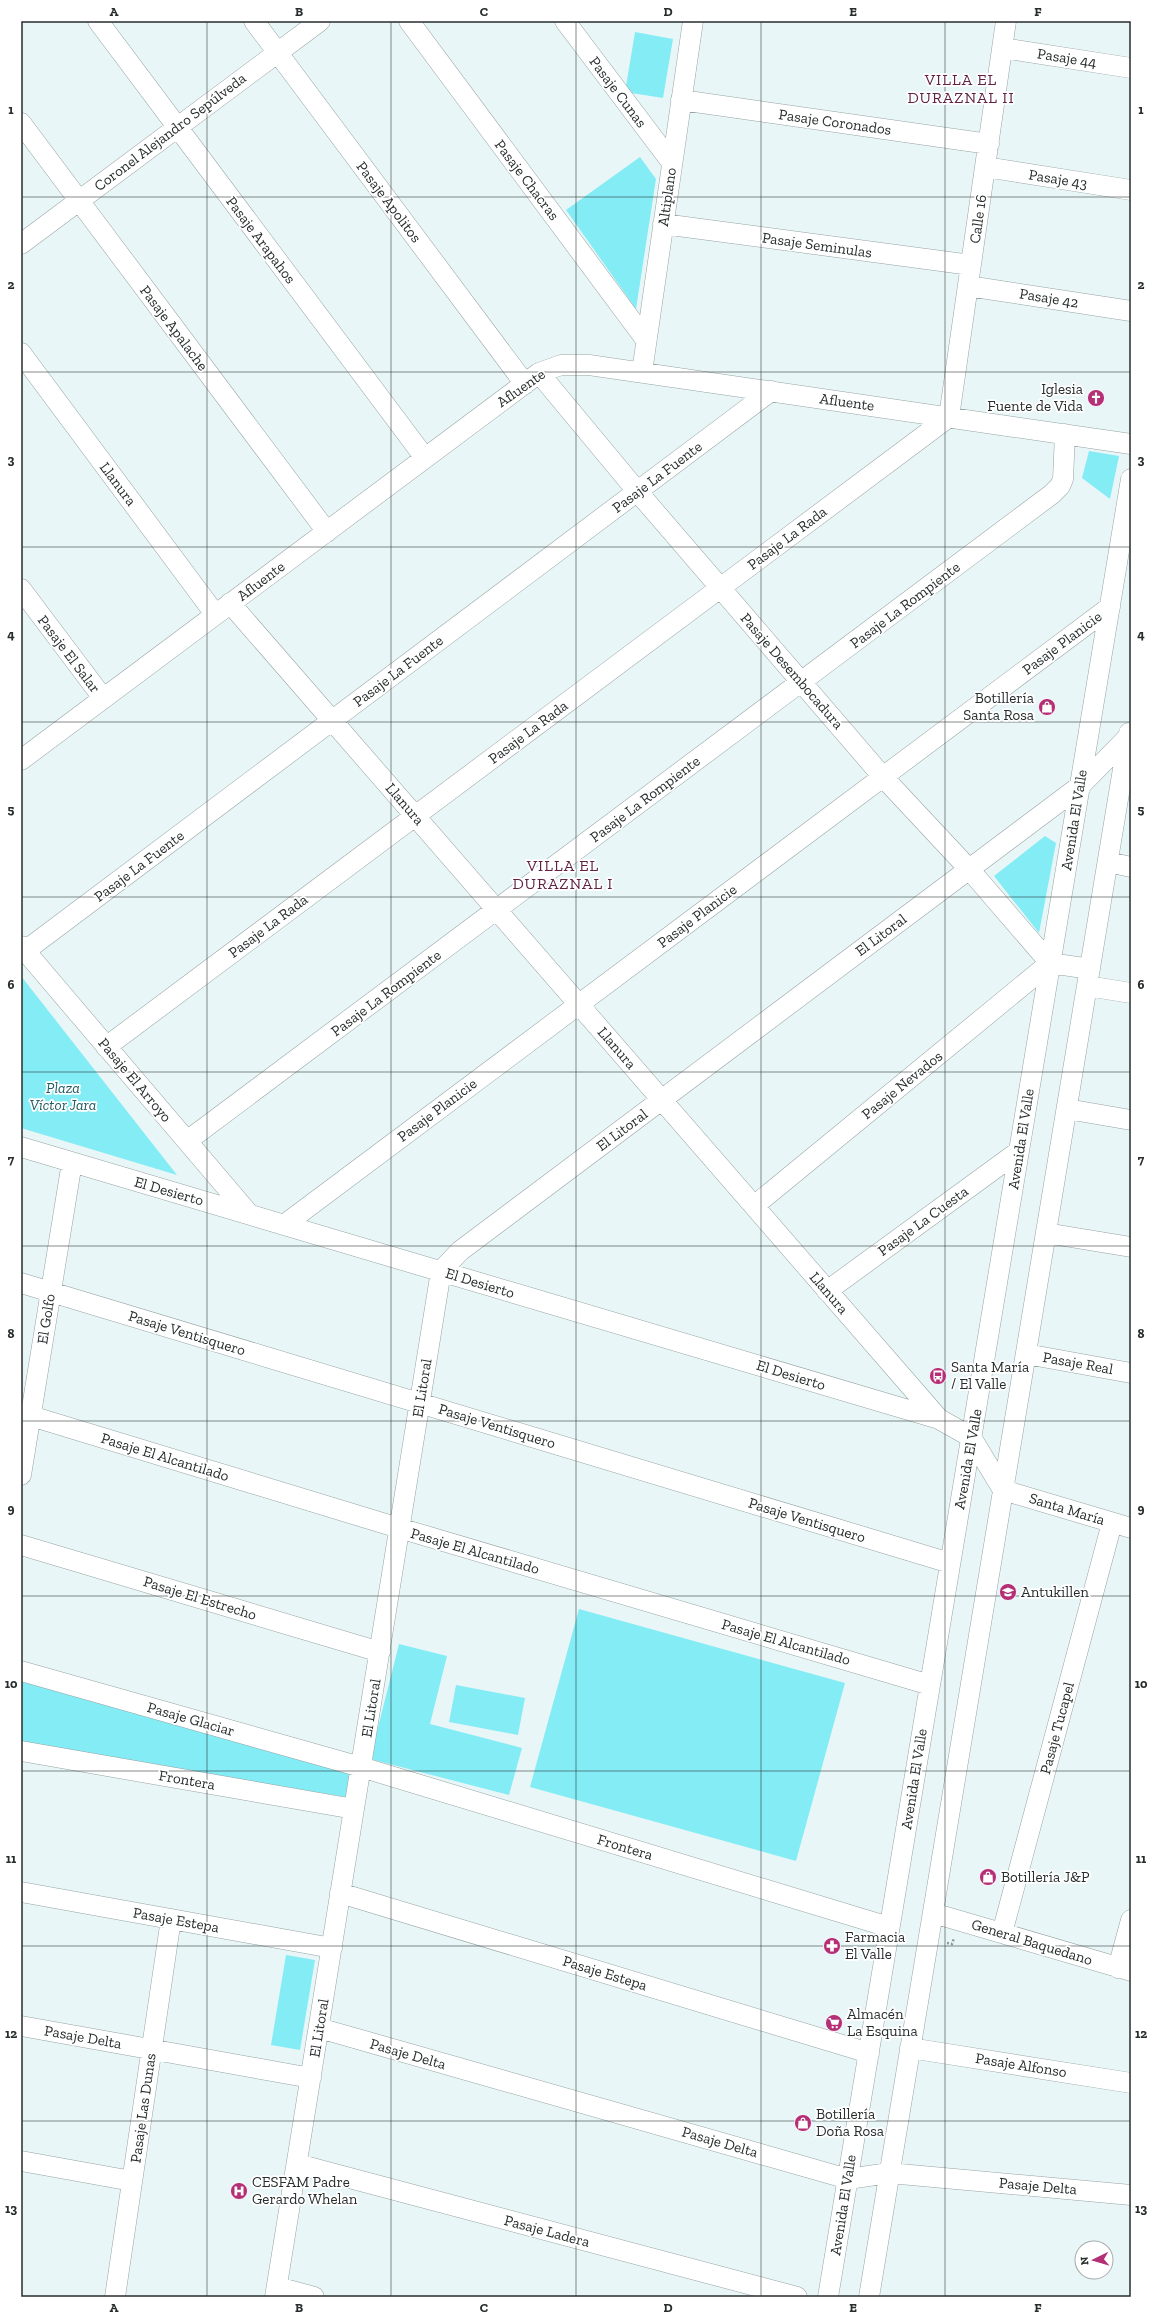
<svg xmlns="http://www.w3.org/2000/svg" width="1152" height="2318" font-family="'Zilla Slab',serif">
  <rect width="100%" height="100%" fill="#e9f6f7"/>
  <!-- green -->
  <path fill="#84ecf5" d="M635,32l38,7 -10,59 -38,-6z
    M640,157l16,22 -20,130 -70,-99z
    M1089,451l30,5 -9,43 -28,-21z
    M1045,836l11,7 -17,90 -45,-57z
    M21,976l156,199 -156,-47z
    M579,1609l266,74 -49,178 -266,-74z
    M399,1644l48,12 -17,68 92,24 -13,47 -139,-36z
    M21,1679l329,93 -4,25 -325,-53z
    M456,1685l69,13 -7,37 -69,-13z
    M286,1955l29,5 -15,90 -29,-5z"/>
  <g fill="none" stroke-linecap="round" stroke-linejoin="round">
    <!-- minor casing -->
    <g stroke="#97a3a4" stroke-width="21">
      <path id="minor" d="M98,21l327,437
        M254,21l271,363
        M409,21l237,319
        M565,21l107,142
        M1003,48l128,20
        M681,100l308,44
        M21,123l306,409
        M985,167l146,23
        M663,224l308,41
        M21,244l299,-223
        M968,286l163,25
        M21,353l194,261
        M642,372l51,-351
        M539,373l98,118 246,286 86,92 81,94
        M21,589l82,109
        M230,603l709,816 32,18 32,53 128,38
        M21,760l518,-387 22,-8h28l542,79
        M1108,862l23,5
        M21,946l228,268
        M25,951l746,-560
        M1050,963l40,6
        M1087,986l44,7
        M106,1047l843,-630 57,-396
        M1067,1109l64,11
        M187,1141l865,-647 8,-8 3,-7 2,-45
        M21,1147l918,272
        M754,1206l296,-243
        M284,1225l826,-618
        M1046,1233l85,14
        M21,1283l929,280
        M827,1291l192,-140
        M1026,1354l105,19
        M21,1413l378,115 531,157
        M21,1475l51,-313
        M21,1545l359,107
        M21,1671l340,96 528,160
        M21,1751l333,58
        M21,1892l311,56
        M340,1893l529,160
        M933,1913l198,58
        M1002,1933l110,-410
        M1118,1968l13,-48
        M21,2026l290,52
        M319,2028l529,151 41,-6 242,22
        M910,2048l221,35
        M21,2161l111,20
        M297,2164l500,133
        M277,2287l37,10
        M115,2297l56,-378
        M275,2297l166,-1026 19,-20 620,-465 49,-50h2
        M828,2297l303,-1818
        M869,2297l260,-1564"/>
    </g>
    <!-- path -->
    <path stroke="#8d9697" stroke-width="2.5" stroke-dasharray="2 2" stroke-linecap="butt" d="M947,1943l5,1 2,-6"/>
    <!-- minor -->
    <use href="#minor" stroke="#fff" stroke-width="20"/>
  </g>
  <!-- grid -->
  <path fill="none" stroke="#272c2c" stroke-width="1" stroke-opacity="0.55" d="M207,21v2276M391,21v2276M576,21v2276M761,21v2276M945,21v2276M21,197h1110M21,372h1110M21,547h1110M21,722h1110M21,897h1110M21,1072h1110M21,1246h1110M21,1421h1110M21,1596h1110M21,1771h1110M21,1946h1110M21,2121h1110"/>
  <!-- icons -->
  <defs>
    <g id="church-disc" transform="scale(0.9)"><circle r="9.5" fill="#b42f75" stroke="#fff"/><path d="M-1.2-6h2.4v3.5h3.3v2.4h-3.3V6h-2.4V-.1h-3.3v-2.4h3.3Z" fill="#fff"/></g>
    <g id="shop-disc" transform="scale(0.9)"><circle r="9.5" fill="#b42f75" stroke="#fff"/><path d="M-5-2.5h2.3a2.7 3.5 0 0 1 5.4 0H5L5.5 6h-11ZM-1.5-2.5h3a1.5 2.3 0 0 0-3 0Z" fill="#fff"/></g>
    <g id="bus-disc" transform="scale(0.9)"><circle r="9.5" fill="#b42f75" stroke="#fff"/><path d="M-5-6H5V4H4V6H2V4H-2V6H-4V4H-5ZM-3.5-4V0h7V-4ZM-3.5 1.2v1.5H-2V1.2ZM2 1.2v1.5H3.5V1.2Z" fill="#fff"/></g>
    <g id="school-disc" transform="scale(0.9)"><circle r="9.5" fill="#b42f75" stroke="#fff"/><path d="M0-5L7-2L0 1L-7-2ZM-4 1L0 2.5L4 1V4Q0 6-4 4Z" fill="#fff"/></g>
    <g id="pharmacy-disc" transform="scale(0.9)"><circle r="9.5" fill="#b42f75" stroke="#fff"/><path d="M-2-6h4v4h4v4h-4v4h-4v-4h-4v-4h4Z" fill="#fff"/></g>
    <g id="supermarket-disc" transform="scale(0.9)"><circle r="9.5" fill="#b42f75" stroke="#fff"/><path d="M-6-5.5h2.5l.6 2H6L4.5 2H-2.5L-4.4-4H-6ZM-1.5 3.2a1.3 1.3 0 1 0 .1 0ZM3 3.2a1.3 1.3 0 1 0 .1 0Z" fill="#fff"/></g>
    <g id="hospital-disc" transform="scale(0.9)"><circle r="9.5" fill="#b42f75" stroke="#fff"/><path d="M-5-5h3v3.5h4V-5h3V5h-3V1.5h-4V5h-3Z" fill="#fff"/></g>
  </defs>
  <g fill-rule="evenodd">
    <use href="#church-disc" x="1096" y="398"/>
    <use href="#shop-disc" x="1047" y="707"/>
    <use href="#bus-disc" x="938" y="1376"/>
    <use href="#school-disc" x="1008" y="1592"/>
    <use href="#shop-disc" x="988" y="1877"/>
    <use href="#pharmacy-disc" x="832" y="1946"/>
    <use href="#supermarket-disc" x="834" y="2023"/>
    <use href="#shop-disc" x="803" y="2123"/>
    <use href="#hospital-disc" x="239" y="2191"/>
  </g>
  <g text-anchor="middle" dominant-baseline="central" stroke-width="3.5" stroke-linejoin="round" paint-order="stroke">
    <!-- street labels -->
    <g font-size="15" fill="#272c2c" stroke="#fff">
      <text transform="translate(1067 58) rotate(9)">Pasaje 44</text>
      <text transform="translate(618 92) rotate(53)">Pasaje Cunas</text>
      <text transform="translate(835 122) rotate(8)">Pasaje Coronados</text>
      <text transform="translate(170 132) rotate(-37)">Coronel Alejandro Sepúlveda</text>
      <text transform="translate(1058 179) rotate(9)">Pasaje 43</text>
      <text transform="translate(527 180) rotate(53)">Pasaje Chacras</text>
      <text transform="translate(667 197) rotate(-82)">Altiplano</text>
      <text transform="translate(389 202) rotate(53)">Pasaje Apolitos</text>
      <text transform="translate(978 219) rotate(-82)">Calle 16</text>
      <text transform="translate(261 240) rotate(53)">Pasaje Arapahos</text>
      <text transform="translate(817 245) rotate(8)">Pasaje Seminulas</text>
      <text transform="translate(1049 298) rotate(9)">Pasaje 42</text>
      <text transform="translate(174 328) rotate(53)">Pasaje Apalache</text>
      <text transform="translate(521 388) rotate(-35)">Afluente</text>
      <text transform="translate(847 402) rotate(8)">Afluente</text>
      <text transform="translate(657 477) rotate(-37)">Pasaje La Fuente</text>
      <text transform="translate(118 484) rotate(53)">Llanura</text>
      <text transform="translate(787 538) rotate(-37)">Pasaje La Rada</text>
      <text transform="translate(261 581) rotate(-37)">Afluente</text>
      <text transform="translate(905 605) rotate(-37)">Pasaje La Rompiente</text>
      <text transform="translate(1062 643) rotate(-37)">Pasaje Planicie</text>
      <text transform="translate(69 654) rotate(53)">Pasaje El Salar</text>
      <text transform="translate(398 671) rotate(-37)">Pasaje La Fuente</text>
      <text transform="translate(792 671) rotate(49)">Pasaje Desembocadura</text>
      <text transform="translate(528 732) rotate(-37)">Pasaje La Rada</text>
      <text transform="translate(645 799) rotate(-37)">Pasaje La Rompiente</text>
      <text transform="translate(405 804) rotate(49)">Llanura</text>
      <text transform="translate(1074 820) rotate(-81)">Avenida El Valle</text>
      <text transform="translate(139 866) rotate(-37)">Pasaje La Fuente</text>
      <text transform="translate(697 916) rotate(-37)">Pasaje Planicie</text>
      <text transform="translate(268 926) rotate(-37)">Pasaje La Rada</text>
      <text transform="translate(881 935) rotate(-37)">El Litoral</text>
      <text transform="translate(386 993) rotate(-37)">Pasaje La Rompiente</text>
      <text transform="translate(617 1048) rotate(49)">Llanura</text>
      <text transform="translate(135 1080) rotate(50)">Pasaje El Arroyo</text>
      <text transform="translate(902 1085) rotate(-39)">Pasaje Nevados</text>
      <text transform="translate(437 1110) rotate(-37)">Pasaje Planicie</text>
      <text transform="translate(622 1130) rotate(-37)">El Litoral</text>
      <text transform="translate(1021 1139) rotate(-81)">Avenida El Valle</text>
      <text transform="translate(169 1191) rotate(16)">El Desierto</text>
      <text transform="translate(923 1221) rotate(-36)">Pasaje La Cuesta</text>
      <text transform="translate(480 1283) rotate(17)">El Desierto</text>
      <text transform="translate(829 1293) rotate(49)">Llanura</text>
      <text transform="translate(46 1319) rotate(-81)">El Golfo</text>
      <text transform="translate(187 1333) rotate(17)">Pasaje Ventisquero</text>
      <text transform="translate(1078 1363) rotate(10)">Pasaje Real</text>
      <text transform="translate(791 1375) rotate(17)">El Desierto</text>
      <text transform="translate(422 1388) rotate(-81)">El Litoral</text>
      <text transform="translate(497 1426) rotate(17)">Pasaje Ventisquero</text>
      <text transform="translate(165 1457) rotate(17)">Pasaje El Alcantilado</text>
      <text transform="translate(968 1459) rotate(-80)">Avenida El Valle</text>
      <text transform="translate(1067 1509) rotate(17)">Santa María</text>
      <text transform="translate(807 1520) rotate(17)">Pasaje Ventisquero</text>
      <text transform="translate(475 1551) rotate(16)">Pasaje El Alcantilado</text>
      <text transform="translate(200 1598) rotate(17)">Pasaje El Estrecho</text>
      <text transform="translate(786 1642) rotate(16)">Pasaje El Alcantilado</text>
      <text transform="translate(371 1708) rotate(-81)">El Litoral</text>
      <text transform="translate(191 1719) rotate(16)">Pasaje Glaciar</text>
      <text transform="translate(1057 1728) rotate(-75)">Pasaje Tucapel</text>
      <text transform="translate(914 1779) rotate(-81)">Avenida El Valle</text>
      <text transform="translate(187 1780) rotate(10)">Frontera</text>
      <text transform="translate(625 1847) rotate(17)">Frontera</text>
      <text transform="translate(176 1920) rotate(10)">Pasaje Estepa</text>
      <text transform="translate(1032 1942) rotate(17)">General Baquedano</text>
      <text transform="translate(605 1973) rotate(17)">Pasaje Estepa</text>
      <text transform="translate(319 2028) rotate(-81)">El Litoral</text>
      <text transform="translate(83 2037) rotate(10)">Pasaje Delta</text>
      <text transform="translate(408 2054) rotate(16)">Pasaje Delta</text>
      <text transform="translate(1021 2065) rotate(9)">Pasaje Alfonso</text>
      <text transform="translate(143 2108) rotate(-82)">Pasaje Las Dunas</text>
      <text transform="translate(720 2142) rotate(16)">Pasaje Delta</text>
      <text transform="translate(1038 2186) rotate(5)">Pasaje Delta</text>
      <text transform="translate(843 2205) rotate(-81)">Avenida El Valle</text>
      <text transform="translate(547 2231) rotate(15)">Pasaje Ladera</text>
    </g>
    <!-- poi labels -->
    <g font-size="15" fill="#272c2c" stroke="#fff" text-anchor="start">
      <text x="1083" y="389" text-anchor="end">Iglesia<tspan x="1083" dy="17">Fuente de Vida</tspan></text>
      <text x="1034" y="698" text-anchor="end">Botillería<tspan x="1034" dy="17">Santa Rosa</tspan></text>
      <text x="951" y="1367">Santa María<tspan x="951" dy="17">/ El Valle</tspan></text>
      <text x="1021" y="1592">Antukillen</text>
      <text x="1001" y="1877">Botillería J&amp;P</text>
      <text x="845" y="1937">Farmacia<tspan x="845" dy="17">El Valle</tspan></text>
      <text x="847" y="2014">Almacén<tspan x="847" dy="17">La Esquina</tspan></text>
      <text x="816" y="2114">Botillería<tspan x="816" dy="17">Doña Rosa</tspan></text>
      <text x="252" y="2182">CESFAM Padre<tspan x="252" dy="17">Gerardo Whelan</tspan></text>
    </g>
    <!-- park labels -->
    <g font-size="15" font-style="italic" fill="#225c61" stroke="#fff">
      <text x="63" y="1088">Plaza<tspan x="63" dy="17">Víctor Jara</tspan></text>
    </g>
    <!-- neighbourhood labels -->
    <g font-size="16" letter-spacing="1" fill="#612140" stroke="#fff">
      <text x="961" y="79">VILLA EL<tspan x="961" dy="18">DURAZNAL II</tspan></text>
      <text x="563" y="865">VILLA EL<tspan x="563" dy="18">DURAZNAL I</tspan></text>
    </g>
  </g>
  <!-- border -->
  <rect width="1152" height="2318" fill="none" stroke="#ffffff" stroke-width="44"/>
  <!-- north arrow -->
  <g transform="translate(1094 2260) rotate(265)"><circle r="19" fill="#ffffff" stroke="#a9abab"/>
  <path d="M0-3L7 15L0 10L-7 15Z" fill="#b42f75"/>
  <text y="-6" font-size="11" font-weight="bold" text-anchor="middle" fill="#272c2c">N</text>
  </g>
  <rect x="22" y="22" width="1108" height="2274" fill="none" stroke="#272c2c" stroke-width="1.5"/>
  <g font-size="13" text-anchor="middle" font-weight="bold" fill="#272c2c">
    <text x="114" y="16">A</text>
    <text x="299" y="16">B</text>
    <text x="484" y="16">C</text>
    <text x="668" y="16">D</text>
    <text x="853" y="16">E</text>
    <text x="1038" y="16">F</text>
    <text x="11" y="114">1</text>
    <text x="1141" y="114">1</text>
    <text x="11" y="289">2</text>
    <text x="1141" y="289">2</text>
    <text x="11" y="464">3</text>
    <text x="1141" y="464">3</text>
    <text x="11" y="639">4</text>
    <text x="1141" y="639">4</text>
    <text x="11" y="814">5</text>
    <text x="1141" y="814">5</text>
    <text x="11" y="989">6</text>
    <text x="1141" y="989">6</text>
    <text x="11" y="1164">7</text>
    <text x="1141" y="1164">7</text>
    <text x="11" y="1338">8</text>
    <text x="1141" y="1338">8</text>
    <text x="11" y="1513">9</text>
    <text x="1141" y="1513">9</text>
    <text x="11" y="1688">10</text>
    <text x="1141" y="1688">10</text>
    <text x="11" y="1863">11</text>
    <text x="1141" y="1863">11</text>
    <text x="11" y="2038">12</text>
    <text x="1141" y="2038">12</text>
    <text x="11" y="2213">13</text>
    <text x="1141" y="2213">13</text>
    <text x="114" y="2312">A</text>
    <text x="299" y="2312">B</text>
    <text x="484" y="2312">C</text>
    <text x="668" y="2312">D</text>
    <text x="853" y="2312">E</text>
    <text x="1038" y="2312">F</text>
  </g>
</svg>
